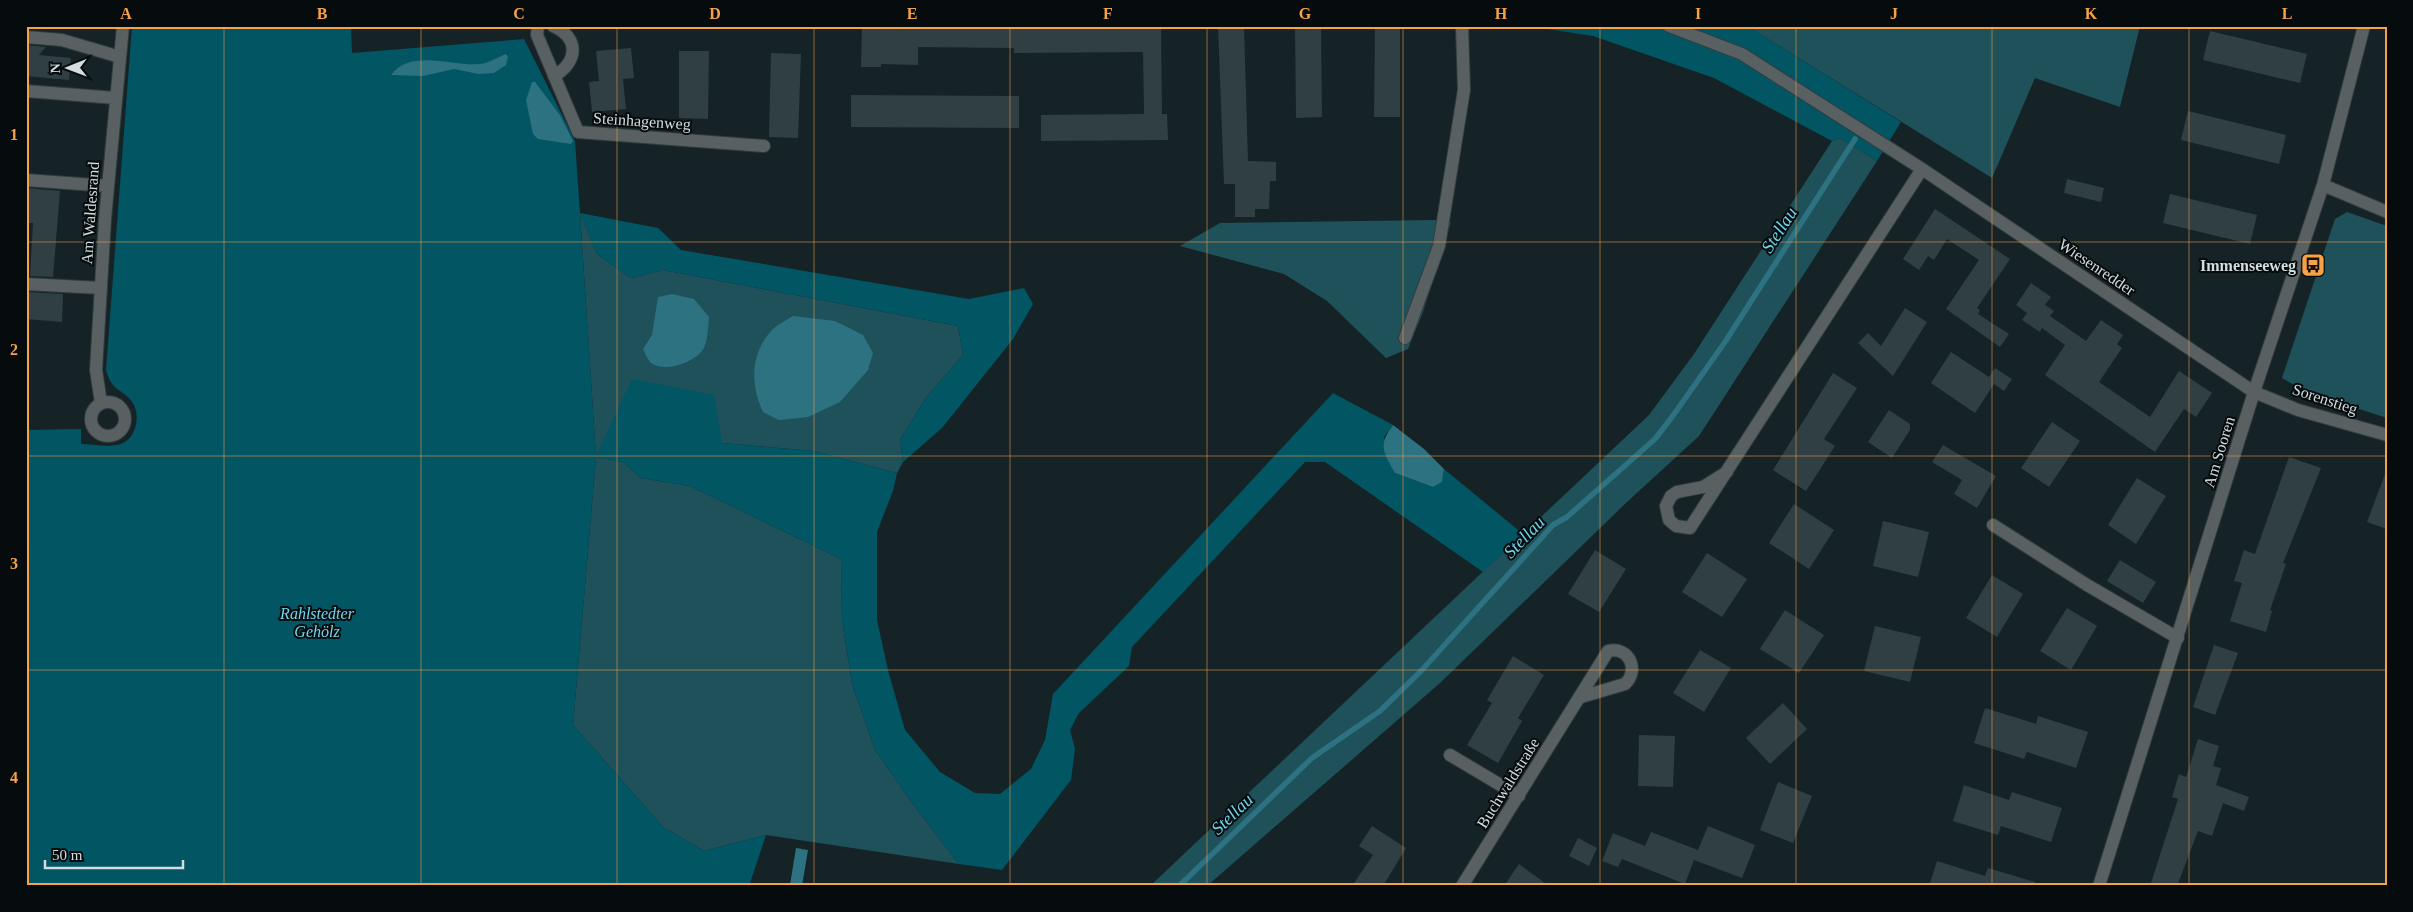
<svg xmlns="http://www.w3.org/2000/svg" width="2413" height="912" font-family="'Times New Roman',serif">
  <rect width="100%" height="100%" fill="#152327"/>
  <!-- green -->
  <path fill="#1f515b" d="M1747,26h393l-20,81 -85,-29 -43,100z
    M1840,138l37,23 -178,275 -72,66 -187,181 -233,203h-57l499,-471 45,-61 138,-213z
    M2347,212l40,14v192l-83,-27 -22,-13 53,-159z
    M580,213l17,41 34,24 32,-8 295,56 5,29 -37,43 -26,42 3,22 -6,11 -83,-22 -92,-8 -125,14 26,5 18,16 49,8 151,73 1,61 10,64 23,66 38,54 46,60 -193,-29 -62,16 -41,-24 -90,-102 23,-268z
    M1435,220l16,2 -28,90 -15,37 -22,9 -59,-57 -43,-27 -104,-28 40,-23z"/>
  <!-- forest -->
  <path fill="#025563" d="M132,26h219l1,27 172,-14 51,102 5,72 78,15 23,22 288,49 55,-11 9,16 -20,35 -71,89 -39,34 -3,-22 26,-42 37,-43 -5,-29 -295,-56 -32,8 -34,-24 -17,-40 16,242 36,-77 82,16 8,48 92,8 83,22 -4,18 -16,41v88l11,50 17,60 35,42 35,21 25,1 31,-25 14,-29 8,-46 280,-301 60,32 -9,12 11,36 38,14 9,-5 2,-13 79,65 -40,38 -158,-110h-20l-173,185 -3,19 -50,47 -9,17 5,19 -4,31 -69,90 -43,-6 -46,-60 -38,-54 -23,-66 -10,-64 -1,-61 -151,-73 -49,-8 -18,-16 -27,-5 -23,268 90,102 41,24 62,-16 -17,51h-723v-456l55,-1v15c11,0 24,3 35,1 18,-2 25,-25 18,-40 -8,-16 -22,-11 -28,-35z
    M1529,26h218l154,96 -24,39 -37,-23 -8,3 -118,-63 -121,-42z"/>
  <!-- water -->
  <path fill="#2d7281" d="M506,54l2,3 -2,8 -12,8 -15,1 -25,-5 -31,7 -32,-1c20,-27 62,-8 89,-11 9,-1 18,-7 26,-10z
    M532,82h3l25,33 13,26 -2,3 -33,-5 -5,-5 -7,-34z
    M672,294l22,5 15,18c-1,10 -1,26 -7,34 -10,12 -37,22 -51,12 -3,-3 -6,-10 -8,-14l9,-14 6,-38z
    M793,316l42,5 28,14 10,18 -5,17 -28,32 -32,15 -29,3 -16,-8c-13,-28 -13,-59 10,-83 5,-5 14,-9 20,-13z
    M1393,425l31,24 20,20 -2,13 -9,5 -38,-14c-12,-21 -17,-28 -2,-48z
    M796,848l12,2 -6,36 -12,-1z"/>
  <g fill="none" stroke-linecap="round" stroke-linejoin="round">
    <!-- stream -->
    <path stroke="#2d7281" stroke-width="5.5" d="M1179,886l133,-128 68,-47 41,-40 132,-146 14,-8 88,-78 17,-22 53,-75 130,-203"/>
  </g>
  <!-- building -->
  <path fill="#303f43" d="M862,26h299l1,88h5l1,26 -127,1v-26l103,-1 -1,-62 -129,1v-5l-96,-1v18l-37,-1v3h-20z
    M1218,26h26l4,135 28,1v19h-6l-1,28h-14v8h-20v-33h-11z
    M1295,26h26l1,91 -26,1z
    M1375,26h25v91h-26z
    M2210,31l97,23 -7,29 -97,-23z
    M26,45l20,2 -7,8 32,3 -2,22 -43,-4z
    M631,48l3,30 -11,1 3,30 -34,3 -3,-30 10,-1 -3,-30z
    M679,51h30l-1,68 -29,-1z
    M771,53l30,1 -3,84 -29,-1z
    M851,95l168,1v32l-168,-1z
    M2188,111l98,24 -7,29 -98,-24z
    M2067,179l37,9 -3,14 -37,-9z
    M26,188l34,3 -7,86 -23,-1 3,-53h-4v-5h-3z
    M2170,194l87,21 -7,29 -87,-21z
    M1935,209l75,50 -33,49 3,2 -2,4 31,20 -9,13 -54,-38 33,-49 -32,-21 -13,21 -6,-4 -9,14 -16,-11z
    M2031,283l20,14 -6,8 9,6 -4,5 36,25 15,-21 22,15 -6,9 5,4 -23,34 51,35 29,-46 33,22 -16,24 -12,-8 -29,43 -110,-77 20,-30 -23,-17 -2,4 -18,-12 5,-7 -11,-8z
    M26,292l37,2 -1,28 -36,-3z
    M1905,308l22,14 -34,54 -35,-33 10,-10 13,13z
    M1951,352l38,25 6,-9 17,11 -8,12 -10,-7 -19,29 -44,-30z
    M1833,373l24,15 -33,51 11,7 -29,45 -33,-21z
    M1889,410l21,14v6l-18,28 -24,-16z
    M2052,422l28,19 -31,46 -28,-19z
    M1943,445l53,31 -19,32 -23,-14 8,-14 -30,-18z
    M2289,457l32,11 -38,95 3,1 -16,46 2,1 -6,21 -36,-11 12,-38 -8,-2 10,-31 11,4z
    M2385,474h2v55l-20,-7z
    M2137,478l29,18 -30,48 -28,-19z
    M1794,504l40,26 -25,39 -40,-26z
    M1883,521l46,11 -11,45 -45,-11z
    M1595,550l31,19 -27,43 -31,-18z
    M1707,553l40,26 -25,38 -40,-25z
    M2120,560l36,22 -13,21 -36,-22z
    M1992,575l31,19 -26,43 -31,-19z
    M2067,608l30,18 -26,44 -31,-19z
    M1785,610l39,25 -25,38 -39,-24z
    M1875,626l46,11 -11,45 -46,-11z
    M2214,645l24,8 -23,62 -22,-8z
    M1700,650l31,18 -27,44 -31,-19z
    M1513,656l31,19 -26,43 4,3 -24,42 -31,-18 25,-42 -5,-3z
    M1783,703l24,26 -37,35 -24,-26z
    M1985,708l51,16 2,-8 50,16 -12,36 -49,-16 -3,7 -50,-16z
    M1639,735l36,1 -2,51 -35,-1z
    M2198,739l21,7 -6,20 8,2 -5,17 33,12 -5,14 -21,-8 -11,33 -14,-5 -21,55h-27l28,-87 -6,-2 7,-23 7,3z
    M1778,782l34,14 -19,47 -33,-13z
    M1964,785l45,15 3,-8 50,16 -11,34 -50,-16 -3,9 -45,-14z
    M1372,826l34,22 -23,38h-31l21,-31 -14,-9z
    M1708,826l47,19 -13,33 -48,-18 -9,24 -63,-25 -4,8 -16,-6 11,-28 32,13 6,-14 47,18z
    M1578,838l19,10 -8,18 -20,-10z
    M1937,861l48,15 3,-8 47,14 -1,4h-105z
    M1519,864l30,22h-45z"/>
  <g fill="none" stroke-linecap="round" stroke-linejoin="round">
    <!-- minor casing -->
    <g stroke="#303d41" stroke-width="14">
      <path id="minor" d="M538,26l-1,9 41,97 186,14
        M553,26c27,12 25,36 1,50
        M1669,26l73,28 180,115 332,223 44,18 89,25
        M26,37l36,3 58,17
        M26,91l90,7
        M26,180l82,6
        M2323,185l64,27
        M26,284l75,4
        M1405,338l34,-92 25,-156 -2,-64
        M91 419a17 17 0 1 1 34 0a17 17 0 1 1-34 0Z
        M101,403l-5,-33 9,-151 18,-193
        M1727,472l-24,15 -26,5 -6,4 -5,10 3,14 7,6 14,2 232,-359
        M1993,525l94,60 91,53
        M1450,755l69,41
        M1462,886l146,-235c21,-5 32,19 17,33l-44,13
        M2099,886l155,-494 69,-207 41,-159"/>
    </g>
    <!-- minor -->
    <use href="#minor" stroke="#596062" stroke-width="12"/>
  </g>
  <!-- grid -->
  <path fill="none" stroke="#f6a248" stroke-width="1" stroke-opacity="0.55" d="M224,26v860M421,26v860M617,26v860M814,26v860M1010,26v860M1207,26v860M1403,26v860M1600,26v860M1796,26v860M1992,26v860M2189,26v860M26,242h2361M26,456h2361M26,670h2361"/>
  <!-- icons -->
  <defs>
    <g id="bus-square" transform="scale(1.25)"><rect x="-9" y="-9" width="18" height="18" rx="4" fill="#f6a248" stroke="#060c0d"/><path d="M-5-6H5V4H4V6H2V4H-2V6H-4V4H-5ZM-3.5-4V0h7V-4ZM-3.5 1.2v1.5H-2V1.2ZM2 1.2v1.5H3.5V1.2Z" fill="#111"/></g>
  </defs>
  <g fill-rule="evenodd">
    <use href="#bus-square" x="2313" y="265"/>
  </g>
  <g text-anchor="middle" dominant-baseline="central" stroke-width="4" stroke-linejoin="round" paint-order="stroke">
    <!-- street labels -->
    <g font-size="16" fill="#d3dcde" stroke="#060c0d">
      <text transform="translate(642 121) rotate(4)">Steinhagenweg</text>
      <text transform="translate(90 213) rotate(-86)">Am Waldesrand</text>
      <text transform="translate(2097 267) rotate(34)">Wiesenredder</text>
      <text transform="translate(2325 399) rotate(18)">Sorenstieg</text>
      <text transform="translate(2219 452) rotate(-73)">Am Sooren</text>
      <text transform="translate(1508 783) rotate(-58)">Buchwaldstraße</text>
    </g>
    <!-- poi labels -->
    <g font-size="16" font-weight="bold" fill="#d3dcde" stroke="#060c0d" text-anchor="end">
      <text x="2296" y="265">Immenseeweg</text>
    </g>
    <!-- park labels -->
    <g font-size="16" font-style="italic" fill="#70d8ef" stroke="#060c0d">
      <text x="317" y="613">Rahlstedter<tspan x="317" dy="18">Gehölz</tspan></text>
    </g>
    <!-- water labels -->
    <g font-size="18" font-style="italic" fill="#6dd6ed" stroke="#060c0d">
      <text transform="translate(1779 230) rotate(-57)">Stellau</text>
      <text transform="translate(1524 537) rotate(-46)">Stellau</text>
      <text transform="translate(1232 814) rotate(-44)">Stellau</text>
    </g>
  </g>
  <!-- border -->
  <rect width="2413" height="912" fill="none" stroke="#060c0d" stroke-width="55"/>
  <!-- north arrow -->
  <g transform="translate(68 68) rotate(269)" stroke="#060c0d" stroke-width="4" paint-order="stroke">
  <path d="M0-4L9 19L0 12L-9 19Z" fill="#d3dcde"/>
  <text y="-8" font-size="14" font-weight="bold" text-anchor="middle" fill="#d3dcde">N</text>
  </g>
  <!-- scale -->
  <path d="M45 860v8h138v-8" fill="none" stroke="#d3dcde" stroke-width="2.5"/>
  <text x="52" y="860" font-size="15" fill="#d3dcde" stroke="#060c0d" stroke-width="4" paint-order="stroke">50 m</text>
  <rect x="28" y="28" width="2358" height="856" fill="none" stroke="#f6a248" stroke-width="2"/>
  <g font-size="16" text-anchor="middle" font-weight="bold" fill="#f6a248">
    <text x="126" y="19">A</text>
    <text x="322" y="19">B</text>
    <text x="519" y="19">C</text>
    <text x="715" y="19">D</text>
    <text x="912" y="19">E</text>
    <text x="1108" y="19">F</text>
    <text x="1305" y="19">G</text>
    <text x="1501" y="19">H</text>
    <text x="1698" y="19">I</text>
    <text x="1894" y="19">J</text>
    <text x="2091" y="19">K</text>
    <text x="2287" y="19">L</text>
    <text x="14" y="140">1</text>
    <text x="14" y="355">2</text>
    <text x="14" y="569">3</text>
    <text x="14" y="783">4</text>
  </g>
</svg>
